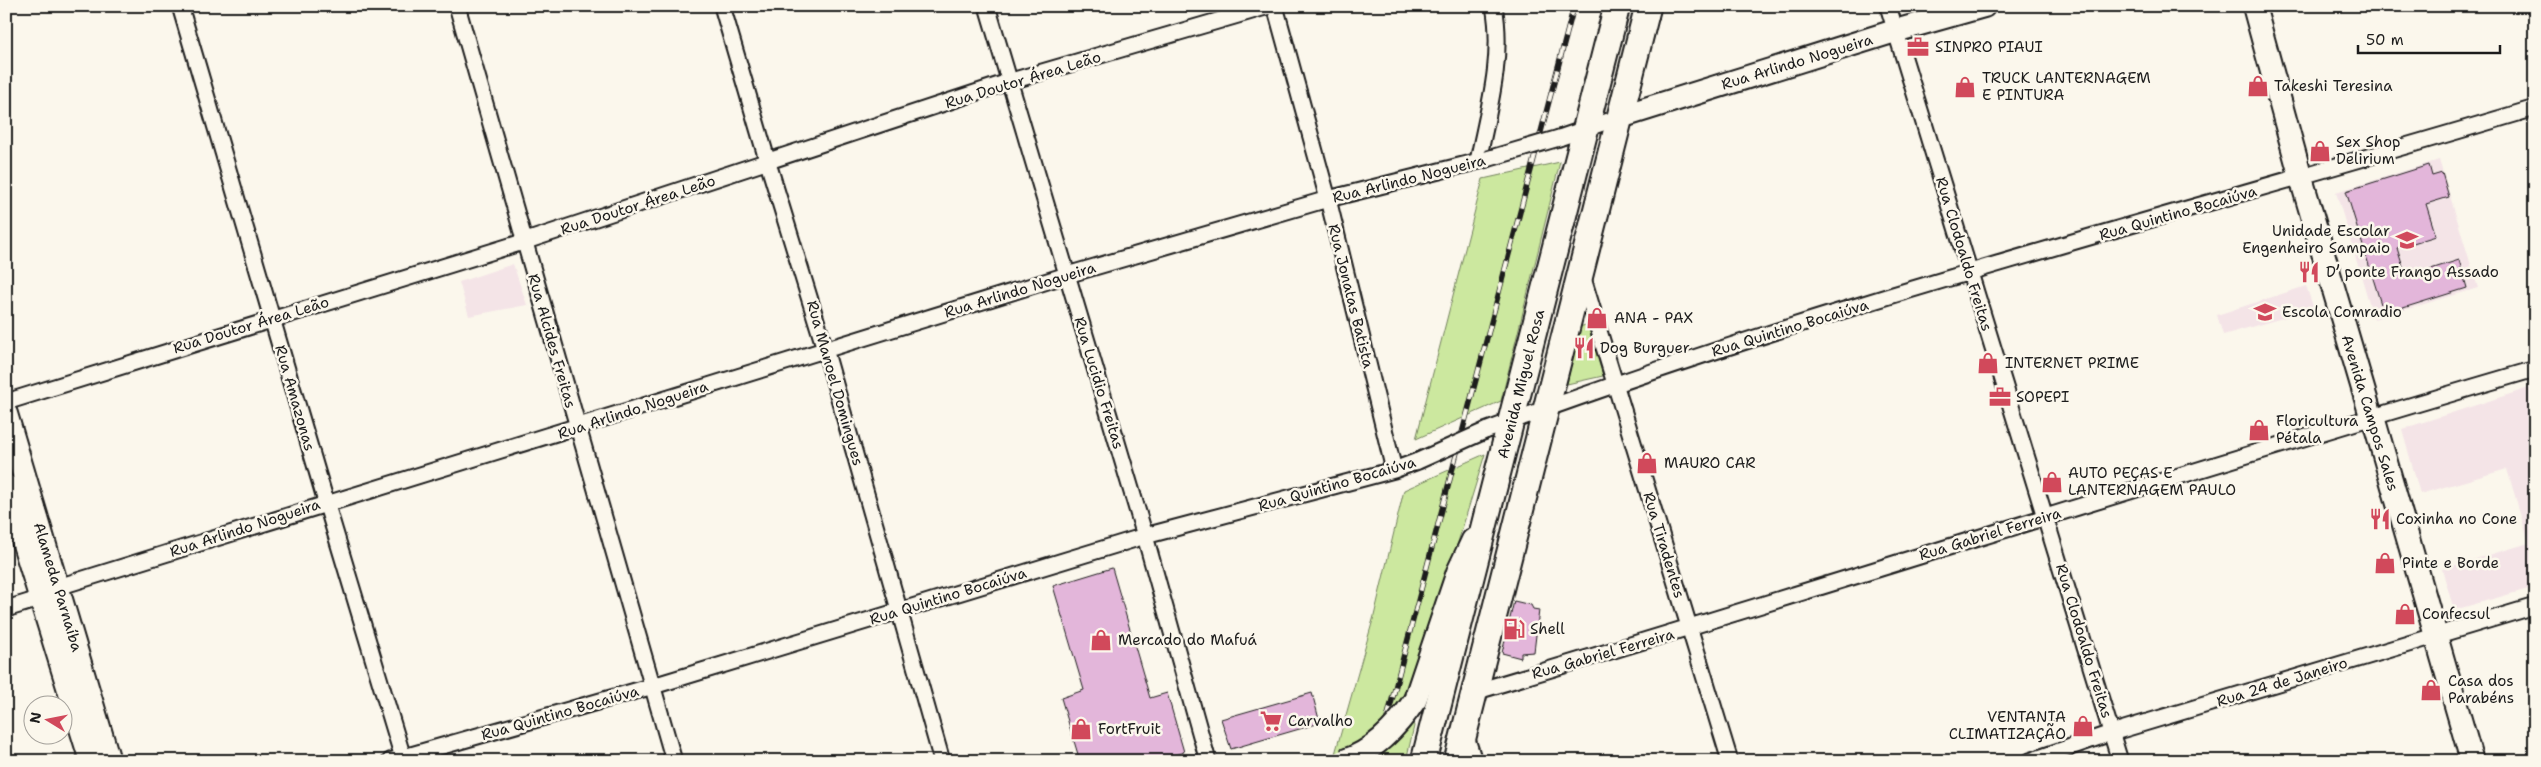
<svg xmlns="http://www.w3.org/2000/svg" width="2541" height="767" font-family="'Shantell Sans',sans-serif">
  <rect width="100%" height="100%" fill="#fbf7ec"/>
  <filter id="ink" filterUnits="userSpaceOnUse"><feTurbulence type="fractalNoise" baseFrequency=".02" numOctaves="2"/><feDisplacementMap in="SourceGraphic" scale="10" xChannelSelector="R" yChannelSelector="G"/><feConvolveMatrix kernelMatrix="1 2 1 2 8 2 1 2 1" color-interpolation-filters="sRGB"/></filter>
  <g filter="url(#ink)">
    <!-- built -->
    <path fill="#f4e4e7" d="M2439,160l39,128 -104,31 -38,-127z
      M513,264l14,41 -58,11 -10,-34z
      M2306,286l8,23 -91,26 -6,-20z
      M2535,386v201l-81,23 -12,-41 87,-26 -22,-74 -87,25 -18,-65z"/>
    <!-- green -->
    <path fill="#cce89f" stroke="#74825e" d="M1560,162l-59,239 -85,38 67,-260z
      M1586,325l3,3 14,48 -36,8 12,-57z
      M1485,454l-68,222 -12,26 9,24 -8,35h-73l41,-145 30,-126z"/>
    <!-- building -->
    <path fill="#e3b6da" stroke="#1c1c1c" d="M2429,165l3,11 10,-3 7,24 -23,7 10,32 -39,12 9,29 53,-17 8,28 -83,26 -38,-123z
      M1112,568l38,130 17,-5 17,59 -29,9h-75l-19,-63 23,-8 -31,-104z
      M1514,601l17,4 2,4 6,1 -5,42 -13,1v5l-19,-5z
      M1312,693l8,30 -89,26 -10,-30z"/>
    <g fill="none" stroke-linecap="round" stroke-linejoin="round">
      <!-- street casing -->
      <g stroke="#1c1c1c" stroke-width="19">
        <path id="street" d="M180,6l146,496 78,259
          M457,6l217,755
          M722,6l46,157 57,186 117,412
          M987,6l158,530 63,225
          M1275,6l53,193 66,271
          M1888,6l232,755
          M1559,138l61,-21
          M1478,161c10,-50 26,-103 16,-155
          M1582,275l148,486
          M6,402l517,-160 485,-160 261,-76
          M1485,431c344,-128 699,-218 1050,-323
          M58,587l1009,-312 261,-76 159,-40
          M6,609l36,-11
          M1474,692c355,-105 706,-220 1061,-323
          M1466,736l8,25
          M390,761l263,-75 492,-150 249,-66 24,-9
          M2030,761l81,-28 424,-127"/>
      </g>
      <!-- secondary casing -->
      <g stroke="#1c1c1c" stroke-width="26">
        <path id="secondary" d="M2254,6l47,172 70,238 4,8 97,337
          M1620,117l275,-86 89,-25
          M6,414l103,347
          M6,486l85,275
          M1415,700l43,-128 15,-32"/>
      </g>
      <!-- primary casing -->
      <g stroke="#1c1c1c" stroke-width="29">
        <path id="primary" d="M1424,761l193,-755
          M1457,761l191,-755"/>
      </g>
      <!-- street -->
      <use href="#street" stroke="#fbf7ec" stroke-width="15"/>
      <!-- secondary -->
      <use href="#secondary" stroke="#fbf7ec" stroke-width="22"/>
      <!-- primary -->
      <use href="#primary" stroke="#fbf7ec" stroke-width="25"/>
      <!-- rail casing -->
      <g stroke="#1c1c1c" stroke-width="5.5">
        <path id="rail" d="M1376,761l198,-755"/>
      </g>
      <!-- rail -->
      <use href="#rail" stroke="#fbf7ec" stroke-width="4" stroke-dasharray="11" stroke-linecap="butt"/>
      <!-- street-bridge casing -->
      <g stroke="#1c1c1c" stroke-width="19" stroke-linecap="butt">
        <path id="street-bridge" d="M1487,159l72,-21
          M1418,461l67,-30"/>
      </g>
      <!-- secondary-bridge casing -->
      <g stroke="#1c1c1c" stroke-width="26" stroke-linecap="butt">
        <path id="secondary-bridge" d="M1344,761c31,-10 53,-34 71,-61"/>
      </g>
      <!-- street-bridge -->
      <use href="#street-bridge" stroke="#fbf7ec" stroke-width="15"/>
      <!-- secondary-bridge -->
      <use href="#secondary-bridge" stroke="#fbf7ec" stroke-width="22"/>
    </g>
  </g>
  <!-- icons -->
  <defs>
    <g id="office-bare" transform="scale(1.725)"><path d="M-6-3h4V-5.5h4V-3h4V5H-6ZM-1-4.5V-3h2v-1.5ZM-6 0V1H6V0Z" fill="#d1495b" stroke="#fbf7ec" stroke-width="2.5" paint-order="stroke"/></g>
    <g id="shop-bare" transform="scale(1.725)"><path d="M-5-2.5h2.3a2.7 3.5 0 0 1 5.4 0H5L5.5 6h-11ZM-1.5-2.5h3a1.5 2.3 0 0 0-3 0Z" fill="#d1495b" stroke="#fbf7ec" stroke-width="2.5" paint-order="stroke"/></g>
    <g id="school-bare" transform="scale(1.725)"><path d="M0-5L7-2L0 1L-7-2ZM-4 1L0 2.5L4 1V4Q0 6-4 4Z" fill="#d1495b" stroke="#fbf7ec" stroke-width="2.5" paint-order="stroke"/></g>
    <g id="restaurant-bare" transform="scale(1.725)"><path d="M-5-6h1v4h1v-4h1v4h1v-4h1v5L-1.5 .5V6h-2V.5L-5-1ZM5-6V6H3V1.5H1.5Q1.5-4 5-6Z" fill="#d1495b" stroke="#fbf7ec" stroke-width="2.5" paint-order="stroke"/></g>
    <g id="university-bare" transform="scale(1.725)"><path d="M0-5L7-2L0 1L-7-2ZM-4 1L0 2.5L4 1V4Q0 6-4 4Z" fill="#d1495b" stroke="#fbf7ec" stroke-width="2.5" paint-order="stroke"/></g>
    <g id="fuel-bare" transform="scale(1.725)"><path d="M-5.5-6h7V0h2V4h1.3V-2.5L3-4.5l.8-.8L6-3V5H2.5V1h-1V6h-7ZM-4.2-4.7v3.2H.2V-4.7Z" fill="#d1495b" stroke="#fbf7ec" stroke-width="2.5" paint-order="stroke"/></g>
    <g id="supermarket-bare" transform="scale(1.725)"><path d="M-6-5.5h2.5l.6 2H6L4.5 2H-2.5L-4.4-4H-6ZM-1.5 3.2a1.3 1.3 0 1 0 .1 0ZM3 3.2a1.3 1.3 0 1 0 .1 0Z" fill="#d1495b" stroke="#fbf7ec" stroke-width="2.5" paint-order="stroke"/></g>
  </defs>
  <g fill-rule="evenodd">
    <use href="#office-bare" x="1918" y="47"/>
    <use href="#shop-bare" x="2258" y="86"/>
    <use href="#shop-bare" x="1965" y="87"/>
    <use href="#shop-bare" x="2320" y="151"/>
    <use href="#school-bare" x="2407" y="240"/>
    <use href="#restaurant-bare" x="2309" y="272"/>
    <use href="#university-bare" x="2265" y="312"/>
    <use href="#shop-bare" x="1597" y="318"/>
    <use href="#restaurant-bare" x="1584" y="348"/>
    <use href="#shop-bare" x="1988" y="363"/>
    <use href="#office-bare" x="2000" y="397"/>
    <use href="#shop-bare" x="2259" y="430"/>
    <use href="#shop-bare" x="1647" y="463"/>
    <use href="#shop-bare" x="2052" y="482"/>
    <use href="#restaurant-bare" x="2380" y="519"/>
    <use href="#shop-bare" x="2385" y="563"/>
    <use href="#shop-bare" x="2405" y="614"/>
    <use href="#fuel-bare" x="1514" y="629"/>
    <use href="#shop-bare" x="1101" y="640"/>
    <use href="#shop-bare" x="2431" y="690"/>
    <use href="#supermarket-bare" x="1271" y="721"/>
    <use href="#shop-bare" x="2083" y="726"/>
    <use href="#shop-bare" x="1081" y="729"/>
  </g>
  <g text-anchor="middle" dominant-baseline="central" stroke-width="5" stroke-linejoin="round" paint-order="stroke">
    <!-- poi labels -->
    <g font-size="15" fill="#1c1c1c" stroke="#fbf7ec" text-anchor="start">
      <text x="1935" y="47">SINPRO PIAUI</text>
      <text x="1982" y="78">TRUCK LANTERNAGEM<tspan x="1982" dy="17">E PINTURA</tspan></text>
      <text x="2274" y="86">Takeshi Teresina</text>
      <text x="2336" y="142">Sex Shop<tspan x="2336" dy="17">Delirium</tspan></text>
      <text x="2390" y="231" text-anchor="end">Unidade Escolar<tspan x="2390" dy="17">Engenheiro Sampaio</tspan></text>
      <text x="2326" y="272">D’ ponte Frango Assado</text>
      <text x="2282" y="312">Escola Comradio</text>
      <text x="1614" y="318">ANA - PAX</text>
      <text x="1600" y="348">Dog Burguer</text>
      <text x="2005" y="363">INTERNET PRIME</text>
      <text x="2016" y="397">SOPEPI</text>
      <text x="2276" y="421">Floricultura<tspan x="2276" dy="17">Pétala</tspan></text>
      <text x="1664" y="463">MAURO CAR</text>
      <text x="2068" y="473">AUTO PEÇAS E<tspan x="2068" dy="17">LANTERNAGEM PAULO</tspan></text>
      <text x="2396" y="519">Coxinha no Cone</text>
      <text x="2402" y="563">Pinte e Borde</text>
      <text x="2422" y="614">Confecsul</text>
      <text x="1530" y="629">Shell</text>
      <text x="1118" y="640">Mercado do Mafuá</text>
      <text x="2448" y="681">Casa dos<tspan x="2448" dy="17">Parabéns</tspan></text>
      <text x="2066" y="717" text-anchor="end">VENTANIA<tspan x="2066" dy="17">CLIMATIZAÇÃO</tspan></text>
      <text x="1288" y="721">Carvalho</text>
      <text x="1098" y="729">FortFruit</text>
    </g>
    <!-- street labels -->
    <g font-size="15" fill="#1c1c1c" stroke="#fbf7ec">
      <text transform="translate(1797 62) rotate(-17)">Rua Arlindo Nogueira</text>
      <text transform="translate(1023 80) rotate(-17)">Rua Doutor Área Leão</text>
      <text transform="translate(1409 179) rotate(-14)">Rua Arlindo Nogueira</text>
      <text transform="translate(638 205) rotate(-18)">Rua Doutor Área Leão</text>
      <text transform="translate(2178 213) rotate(-16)">Rua Quintino Bocaiúva</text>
      <text transform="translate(1964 254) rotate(73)">Rua Clodoaldo Freitas</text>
      <text transform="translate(1020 290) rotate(-17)">Rua Arlindo Nogueira</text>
      <text transform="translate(1351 296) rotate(76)">Rua Jonatas Batista</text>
      <text transform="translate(251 325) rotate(-17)">Rua Doutor Área Leão</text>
      <text transform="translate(1790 328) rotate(-17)">Rua Quintino Bocaiúva</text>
      <text transform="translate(552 341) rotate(74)">Rua Alcides Freitas</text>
      <text transform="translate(835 383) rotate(74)">Rua Manoel Domingues</text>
      <text transform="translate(1099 383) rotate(73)">Rua Lucidio Freitas</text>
      <text transform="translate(1521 384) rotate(-76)">Avenida Miguel Rosa</text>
      <text transform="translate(295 398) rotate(74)">Rua Amazonas</text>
      <text transform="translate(633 410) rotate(-18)">Rua Arlindo Nogueira</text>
      <text transform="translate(2370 413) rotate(73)">Avenida Campos Sales</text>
      <text transform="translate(1337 484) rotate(-16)">Rua Quintino Bocaiúva</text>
      <text transform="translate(245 528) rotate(-18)">Rua Arlindo Nogueira</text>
      <text transform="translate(1990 534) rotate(-17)">Rua Gabriel Ferreira</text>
      <text transform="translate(1664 545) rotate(73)">Rua Tiradentes</text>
      <text transform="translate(58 587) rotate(73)">Alameda Parnaíba</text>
      <text transform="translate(948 596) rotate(-17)">Rua Quintino Bocaiúva</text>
      <text transform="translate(2084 641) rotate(73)">Rua Clodoaldo Freitas</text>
      <text transform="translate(1603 654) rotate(-16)">Rua Gabriel Ferreira</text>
      <text transform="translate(2282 682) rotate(-17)">Rua 24 de Janeiro</text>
      <text transform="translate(560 713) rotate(-16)">Rua Quintino Bocaiúva</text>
    </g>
  </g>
  <!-- margin -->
  <rect width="2541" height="767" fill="none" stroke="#fbf7ec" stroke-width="25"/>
  <rect x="12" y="12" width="2516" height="742" fill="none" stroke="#1c1c1c" stroke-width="2" filter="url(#ink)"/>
  <!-- north arrow -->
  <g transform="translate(48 720) rotate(280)"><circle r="24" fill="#fbf7ec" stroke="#a29f99"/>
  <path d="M0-4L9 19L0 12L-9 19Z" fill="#d1495b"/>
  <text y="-8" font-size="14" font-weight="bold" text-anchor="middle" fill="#1c1c1c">N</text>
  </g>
  <!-- scale -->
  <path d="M2358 45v8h142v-8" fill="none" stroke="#1c1c1c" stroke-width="2.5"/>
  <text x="2366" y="45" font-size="15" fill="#1c1c1c" stroke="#fbf7ec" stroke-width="4" paint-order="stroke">50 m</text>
</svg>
